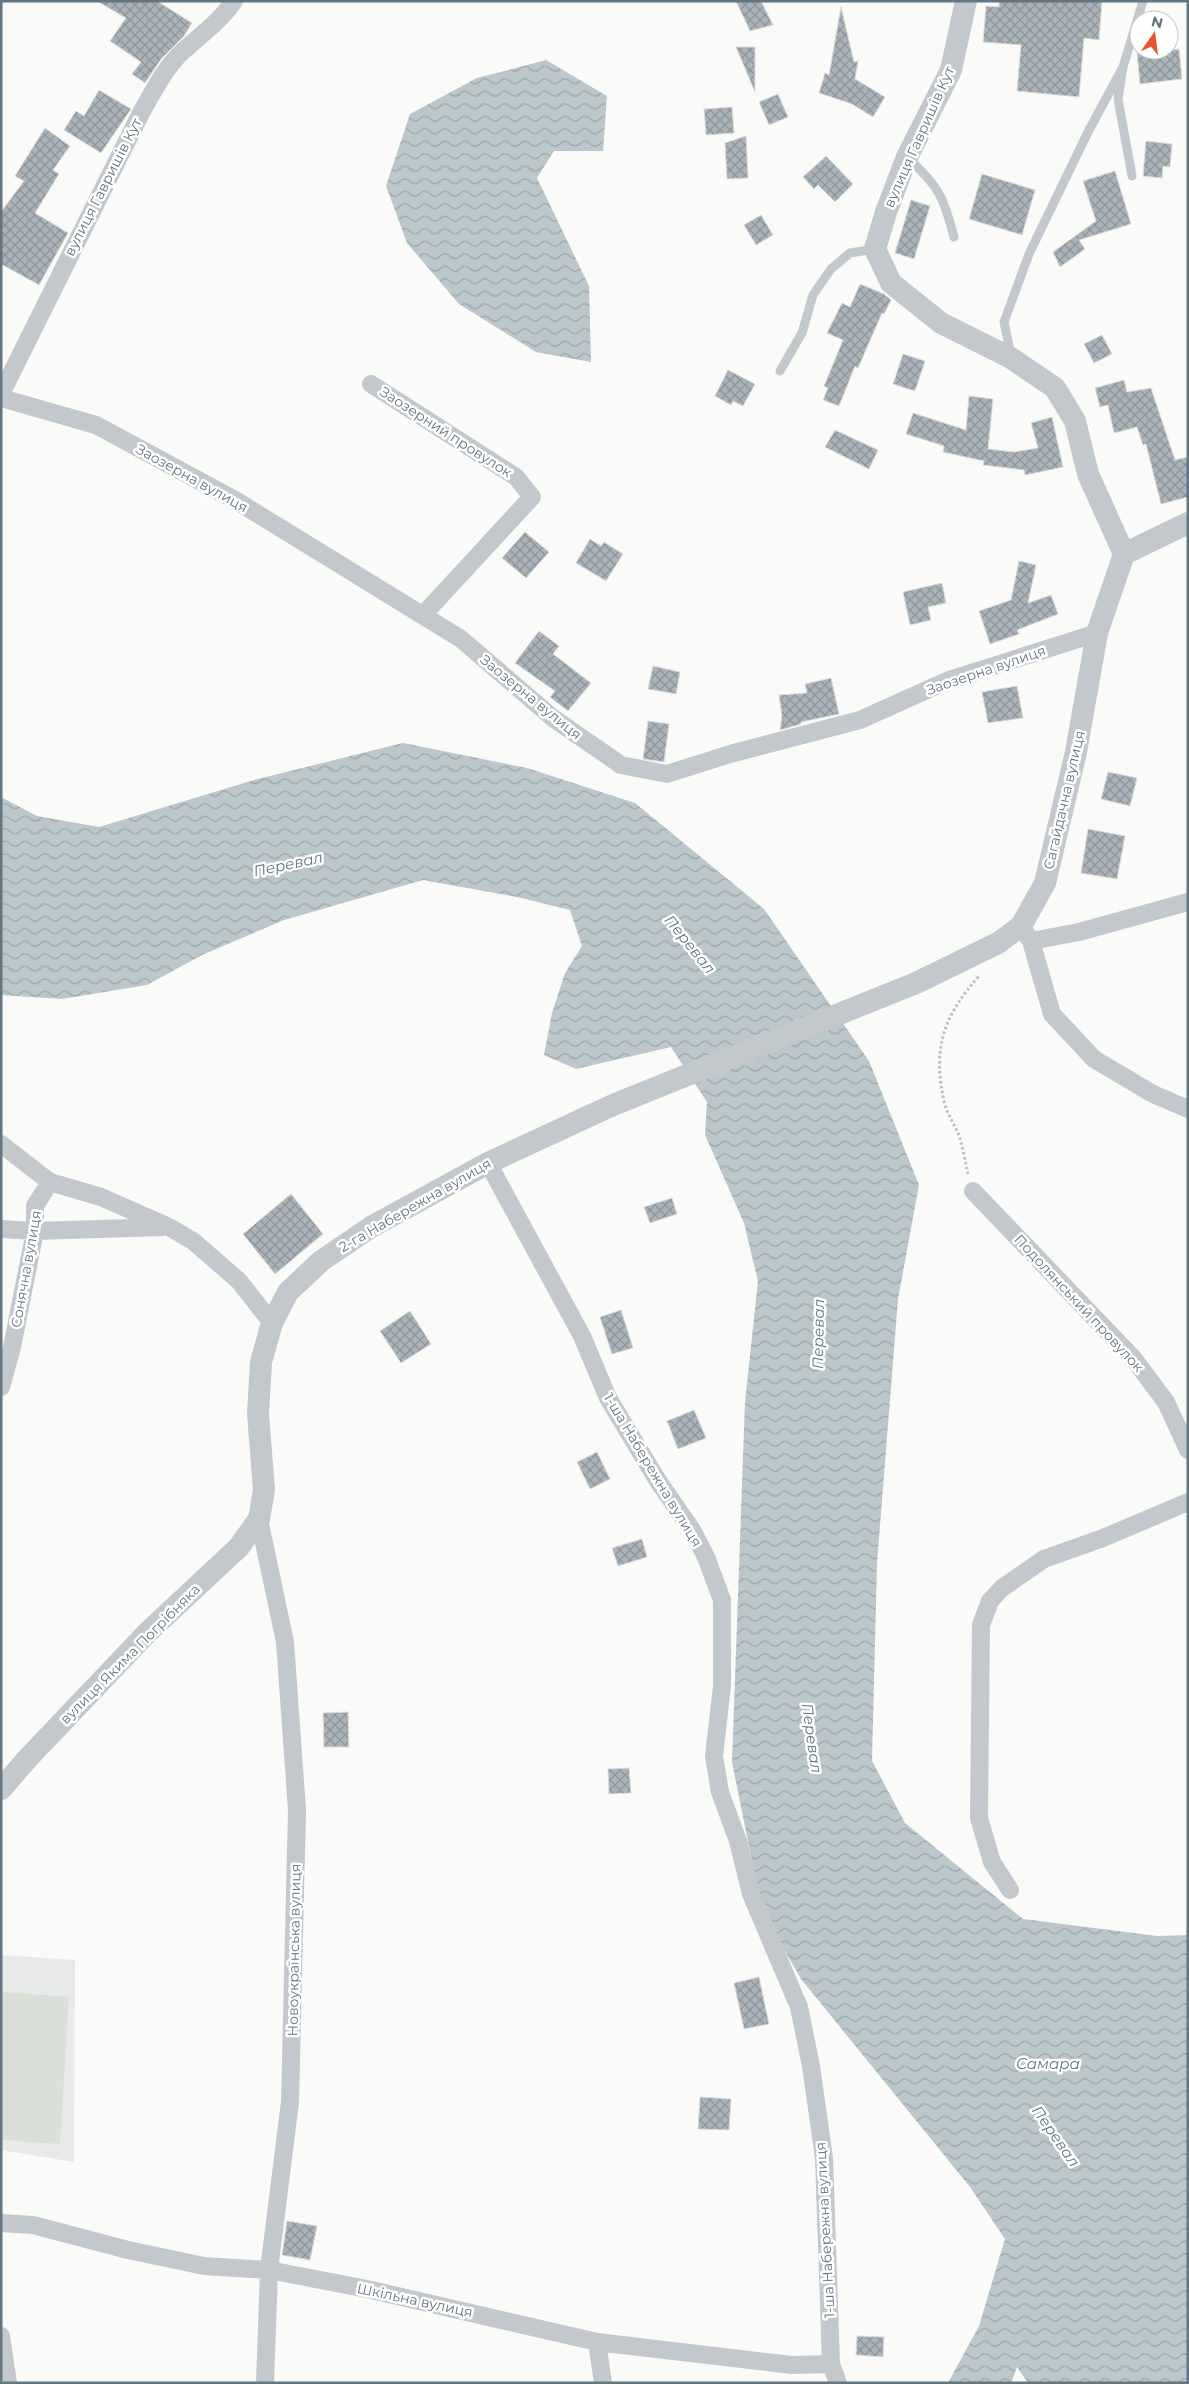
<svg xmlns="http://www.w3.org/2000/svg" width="1189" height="2384" font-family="Montserrat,sans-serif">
  <defs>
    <pattern id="water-waves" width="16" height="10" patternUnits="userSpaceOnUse" patternTransform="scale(1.25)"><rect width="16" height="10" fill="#bbc7cb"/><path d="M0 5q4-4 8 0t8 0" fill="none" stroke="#9ca6aa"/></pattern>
    <pattern id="building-cross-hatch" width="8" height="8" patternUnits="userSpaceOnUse" patternTransform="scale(1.25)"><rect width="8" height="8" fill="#aab3b9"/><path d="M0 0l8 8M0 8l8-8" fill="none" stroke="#8e969c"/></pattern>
  </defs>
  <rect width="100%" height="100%" fill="#fafaf8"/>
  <!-- built -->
  <path fill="#e8e9e9" d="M1,1955l74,5 -1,202 -73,-12z"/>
  <!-- garden -->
  <path fill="#dadfd7" d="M2,1992l67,5 -9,147 -59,-4z"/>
  <!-- water -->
  <path fill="url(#water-waves)" d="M546,60l61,36 -4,55h-49l-17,27 52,108 2,76 -55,-10 -77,-48 -52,-61 -21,-57 24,-72 67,-36z
    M403,743l124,25 108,35 129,106 105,152 50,124 -21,114 -21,264 -5,198 33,62 118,96 134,17 31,-1v448h-160l-11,-16 -6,16h-63l31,-57 26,-87 -35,-52 -169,-208 -39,-68 -30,-149 13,-360 13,-121 -14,-58 -39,-88 2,-33 -36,-55 -95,22 -32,-14 8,-42 13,-40 17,-27 -12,-36 -53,-13 -94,-17 -139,40 -82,35 -55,30 -85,14 -61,-4v-198l36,19 62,11 155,-47z"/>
  <!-- building -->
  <path fill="url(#building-cross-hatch)" stroke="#dcdcda" d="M97,1h60l35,22 -8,13 -23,23 -16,24 -13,-9 9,-12 -31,-21 16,-23z
    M736,1h25l12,24 -23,6z
    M999,1h103l-3,39 -15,-2 -5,59 -62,-6 4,-46 -38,-3 3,-36 13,1z
    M841,7l13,55 4,-1 -3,18 30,18 -12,20 -21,-13 -33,-11 6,-20 4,2z
    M736,47h19v45z
    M1179,49l3,30 -42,5 -3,-31z
    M99,90l32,19 -30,44 -37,-23 12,-19 8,5z
    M778,94l10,23 -19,8 -10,-23z
    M732,107l2,26 -28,2 -2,-26z
    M45,128l25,18 -17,24 6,4 -24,39 33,20 -29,52 -38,-21v-52l23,-31 -9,-5z
    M746,136l2,42 -21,1 -2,-36z
    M1146,141l26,3 -2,23 -7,-1 -1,12 -19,-2z
    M826,156l27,28 -18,18 -17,-17 -4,4 -11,-12z
    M1115,171l16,53 -52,16 6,9 -25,18 -7,-15 43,-31 -13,-40z
    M982,174l53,16 -13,45 -53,-16z
    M911,200l19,6 -16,53 -19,-6z
    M761,215l12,20 -17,10 -12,-20z
    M860,284l24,10 7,6 -7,14 -2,-1 -24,55 -3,-2 -16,40 -16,-6 5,-12 -4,-2 19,-46 -16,-7 15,-30 8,4z
    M1102,335l10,19 -18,9 -10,-19z
    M903,354l22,7 -10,30 -22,-7z
    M728,370l27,14 -12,22 -10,-5 -2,4 -16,-9z
    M1124,380l3,12 24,-4 24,72 13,-3v40l-27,7 -15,-60 -3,1 -6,-18 -23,6 -6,-28 -8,2 -5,-19z
    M969,396l24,3 -5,50 26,3 24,-4 -7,-25 21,-6 11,50 -38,8 -1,-5 -41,-5 1,-4 -41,-9 1,-6 -38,-12 7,-21 53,17z
    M835,430l43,20 -9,19 -44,-22z
    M525,532l24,20 -23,26 -24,-20z
    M590,539l11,7 3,-4 19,12 -17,27 -30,-18z
    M1019,561l17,4 -8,38 23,-8 7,19 -41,16 2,4 -29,10 -11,-33 32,-11z
    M942,583l4,20 -18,4 3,13 -21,5 -7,-33z
    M539,631l20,15 -6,8 38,29 -23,28 -18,-14 5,-6 -40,-28z
    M653,666l27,6 -4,22 -28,-5z
    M831,678l8,36 -38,8v2l-21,6 2,-14 -3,-21 28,-2 -2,-9z
    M1017,686l6,32 -35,5 -6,-31z
    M648,721l21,3 -5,38 -21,-3z
    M1108,772l29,6 -7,28 -29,-7z
    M1088,829l37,7 -8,43 -36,-6z
    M291,1194l32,40 -48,40 -32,-40z
    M672,1198l5,16 -27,9 -6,-16z
    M621,1310l12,38 -21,6 -12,-37z
    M410,1311l21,33 -30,19 -21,-32z
    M694,1410l12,28 -28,11 -11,-28z
    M597,1452l13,27 -20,10 -13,-27z
    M642,1539l5,18 -29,9 -6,-18z
    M348,1712l1,35h-25l-1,-34z
    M629,1768l2,25 -22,1 -1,-25z
    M759,1977l10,47 -25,5 -10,-46z
    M700,2097l31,2 -2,31 -31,-1z
    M287,2221l30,5 -7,34 -28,-5z
    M857,2336l27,1 -1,20 -27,-2z"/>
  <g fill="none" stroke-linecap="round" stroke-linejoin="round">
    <!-- path -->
    <path stroke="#bbbfc2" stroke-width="3" stroke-dasharray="2.5 2.5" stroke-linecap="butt" d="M968,1174c-3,-13 -5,-28 -10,-41 -4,-9 -10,-18 -13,-28 -13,-55 -3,-87 34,-129"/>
    <!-- service -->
    <path stroke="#c3c8cc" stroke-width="9" d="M907,157c32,30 36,38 47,80
      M1132,176l-14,-77 5,-32 20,-66
      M1011,356l-7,-34 25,-68 59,-122 35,-65
      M780,371l22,-38 11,-38 18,-26 19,-16 25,-4"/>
    <!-- minor -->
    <path stroke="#c3c8cc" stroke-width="18" d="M371,384l145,93 16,20 -109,118
      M1,394l140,-281c12,-21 23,-44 41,-61 19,-18 36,-28 52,-51
      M1,398l95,27 139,75 226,139 92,79 68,47 46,9 63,-20 130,-34 89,-40 148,-47
      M1021,926l10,15 21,73 42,45 59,35 35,15
      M1031,941l48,-9 109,-30
      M1,1144l49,38 51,15 68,30 24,14 46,40 33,42
      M488,1163l94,173 26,62 50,83 34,49 14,27 16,43v86l-8,70 6,36 18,49 13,53 48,113 12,59 13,92 7,206 7,19
      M973,1191l160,167 33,44 22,48
      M1,1229l34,2 128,-4
      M1,1387l11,-40 23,-116v-25l15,-24
      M259,1519l26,123 12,168 -7,292 -21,168 -4,113
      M1010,1890l-18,-28 -13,-44 2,-193 9,-24 12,-13 42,-29 59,-21 85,-36
      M1,2223l32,2 95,25 76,16 65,4 98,19 230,53 195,23 39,-1
      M1,2336l7,47
      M597,2342l6,41"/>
    <!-- tertiary -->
    <path stroke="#c3c8cc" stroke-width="22" d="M966,1l-15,69 -44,87 -21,55 -11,37 16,34 50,40 70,35 44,30 20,33 13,53 36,80
      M1124,554l64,-31
      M1,1789l28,-32 118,-124 92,-86 20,-28 5,-29 -6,-76 3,-52 11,-39 16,-31 33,-31 50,-34 117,-64 125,-58 303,-122 82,-40 23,-17 24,-43 31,-131 21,-119 27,-79"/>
  </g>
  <g text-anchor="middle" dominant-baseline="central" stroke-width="5" stroke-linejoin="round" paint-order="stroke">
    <!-- street labels -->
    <g font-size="14" fill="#657683" stroke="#fff">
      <text transform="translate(919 137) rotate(-66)">вулиця Гавришів Кут</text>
      <text transform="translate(103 187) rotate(-63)">вулиця Гавришів Кут</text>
      <text transform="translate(446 432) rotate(33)">Заозерний провулок</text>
      <text transform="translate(192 478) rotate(29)">Заозерна вулиця</text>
      <text transform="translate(986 670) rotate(-19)">Заозерна вулиця</text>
      <text transform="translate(531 697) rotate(39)">Заозерна вулиця</text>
      <text transform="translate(1064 800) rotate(-77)">Сагайдачна вулиця</text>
      <text transform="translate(415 1205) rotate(-30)">2-га Набережна вулиця</text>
      <text transform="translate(26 1269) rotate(-80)">Сонячна вулиця</text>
      <text transform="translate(1079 1303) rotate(47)">Подолянський провулок</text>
      <text transform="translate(653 1470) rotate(59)">1-ша Набережна вулиця</text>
      <text transform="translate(130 1654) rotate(-45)">вулиця Якима Погрібняка</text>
      <text transform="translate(294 1950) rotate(-89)">Новоукраїнська вулиця</text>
      <text transform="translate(825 2230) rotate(-93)">1-ша Набережна вулиця</text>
      <text transform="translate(415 2300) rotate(12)">Шкільна вулиця</text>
    </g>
    <!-- water labels -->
    <g font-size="15" font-style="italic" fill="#60757c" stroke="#fff">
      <text transform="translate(288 864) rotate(-12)">Перевал</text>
      <text transform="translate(690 944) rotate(51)">Перевал</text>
      <text transform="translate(818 1334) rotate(-89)">Перевал</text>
      <text transform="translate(812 1738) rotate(82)">Перевал</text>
      <text x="1048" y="2063">Самара</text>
      <text transform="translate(1056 2136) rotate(55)">Перевал</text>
    </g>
  </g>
  <!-- border -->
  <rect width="1189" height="2384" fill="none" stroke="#657683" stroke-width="5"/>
  <!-- north arrow -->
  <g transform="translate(1154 35) rotate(14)"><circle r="24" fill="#ffffff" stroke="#c1c8cd"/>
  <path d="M0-4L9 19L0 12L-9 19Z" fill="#e4572e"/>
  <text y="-8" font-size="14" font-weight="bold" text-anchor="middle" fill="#657683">N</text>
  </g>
</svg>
